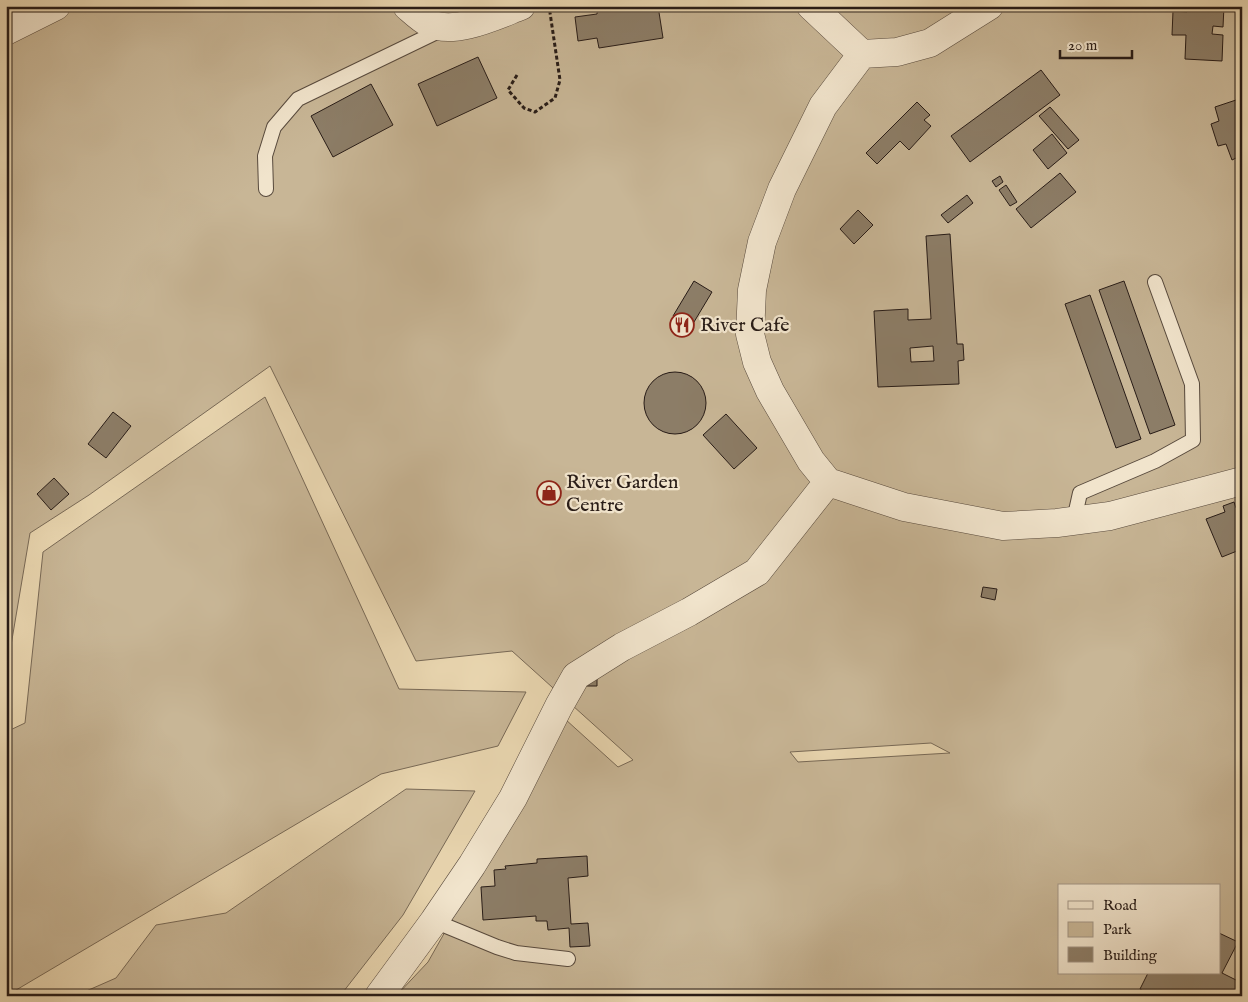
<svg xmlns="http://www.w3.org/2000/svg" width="1248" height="1002" font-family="'IM FELL English',serif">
  <rect width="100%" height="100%" fill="#e9d6b0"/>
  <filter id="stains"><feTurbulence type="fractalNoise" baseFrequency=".004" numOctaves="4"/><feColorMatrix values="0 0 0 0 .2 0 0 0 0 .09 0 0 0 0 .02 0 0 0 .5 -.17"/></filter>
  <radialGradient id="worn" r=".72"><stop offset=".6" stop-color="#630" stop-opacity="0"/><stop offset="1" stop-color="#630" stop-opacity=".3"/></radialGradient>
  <!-- green -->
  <path fill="#c8b696" stroke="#786956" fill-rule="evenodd" d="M6,6h1236v990h-846l32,-34 137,-243 53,48 15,-7 -121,-109 -96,10 -146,-295 -181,129 -59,38 -24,142zM931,743l19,10 -152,9 -8,-10zM1059,886h160v87h-160z
    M265,397l134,292 127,3 -28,54 -117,28 -375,222v-264l19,-9 18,-171z
    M406,789l69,2 -72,124 -63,81h-265l41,-18 40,-53 70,-12z"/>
  <!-- building -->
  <path fill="#8c7d67" stroke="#281c17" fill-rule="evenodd" d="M598,6h60l5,32 -64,10 -2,-10 -19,3 -3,-24 22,-3z
    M1187,6h37l-1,21 -10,-1 -1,8 11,1 -1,26 -37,-2 1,-24h-14l1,-24 14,1z
    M478,57l19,41 -60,28 -19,-42z
    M1041,70l19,25 -90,67 -19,-26z
    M371,84l22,41 -60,32 -22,-41z
    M1242,98v72h-2l-4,-12 -4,2 -6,-16 -8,2 -7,-22 8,-3 -4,-14z
    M917,102l13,13 -6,5 7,6 -22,24 -9,-9 -23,23 -11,-11z
    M1050,107l29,33 -11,9 -29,-33z
    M1052,134l15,19 -19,16 -15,-19z
    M1060,173l16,19 -45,36 -15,-19z
    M1000,176l3,6 -7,5 -4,-6z
    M1006,185l11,17 -7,4 -11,-16z
    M967,195l6,8 -25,20 -7,-8z
    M858,210l15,15 -19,19 -14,-15z
    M950,234l7,110h6l1,16 -6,1 1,23 -81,3 -4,-76 34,-2v11l23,-1 -5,-83zM933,346l1,15 -23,1 -1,-14z
    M694,281l18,11 -21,35 -18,-11z
    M1124,281l51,144 -25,9 -51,-144z
    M1090,295l51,144 -25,9 -51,-144z
    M644 403a31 31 0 1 1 62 0a31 31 0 1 1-62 0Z
    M113,412l18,14 -25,32 -18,-14z
    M726,414l31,34 -23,21 -31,-34z
    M54,478l15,16 -18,16 -14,-16z
    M1234,502l2,6 6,-2v43l-20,8 -16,-38 19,-7 -2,-6z
    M983,587l14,2 -2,11 -14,-3z
    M597,673v13h-11z
    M587,856l1,20 -20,2 3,46 17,-1 2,23 -20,1 -1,-19 -21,2 -1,-9h-11v-5l-53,4 -2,-33 14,-1 -1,-16 12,-1 -1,-3 32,-3v-4z
    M1219,933l19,9 -16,31 20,10v13h-90l-12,-7 8,-16h71z"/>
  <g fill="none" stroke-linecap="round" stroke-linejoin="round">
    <!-- lane casing -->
    <g stroke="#584a3d" stroke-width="16">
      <path id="lane" d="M266,189l-1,-33 9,-29 24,-28 145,-70
        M1074,520l6,-27 75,-32 38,-21 -1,-56 -37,-102
        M434,921l63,26 19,6 52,6"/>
    </g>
    <!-- street casing -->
    <g stroke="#584a3d" stroke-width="29">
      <path id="street" d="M407,6c7,6 14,13 22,17 25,13 68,-8 92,-17
        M811,6l51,48 35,-2 33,-9 59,-37
        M6,31l50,-25
        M828,482l76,25 99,19 54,-3 53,-7 132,-35
        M379,996l55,-75 38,-56 41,-67 46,-92 17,-30 46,-29 67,-35 68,-40 71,-90 -17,-21 -41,-70 -13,-29 -7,-28 2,-44 10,-48 20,-53 41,-83 39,-52"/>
    </g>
    <!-- path -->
    <path stroke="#281c17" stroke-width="3" stroke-dasharray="4 2.5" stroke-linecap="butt" d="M517,75l-9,15 16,18 11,4 20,-14 5,-18 -11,-74"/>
    <!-- lane -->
    <use href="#lane" stroke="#f1e4cc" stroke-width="14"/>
    <!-- street -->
    <use href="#street" stroke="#f1e4cc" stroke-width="28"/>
  </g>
  <!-- icons -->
  <defs>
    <g id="restaurant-ring" transform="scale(1.25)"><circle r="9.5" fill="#f1e4cc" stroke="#8f2418" stroke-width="1.5"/><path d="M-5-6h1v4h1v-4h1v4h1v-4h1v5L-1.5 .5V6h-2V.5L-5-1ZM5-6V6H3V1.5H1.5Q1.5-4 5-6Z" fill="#8f2418"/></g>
    <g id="shop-ring" transform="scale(1.25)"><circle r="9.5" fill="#f1e4cc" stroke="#8f2418" stroke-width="1.5"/><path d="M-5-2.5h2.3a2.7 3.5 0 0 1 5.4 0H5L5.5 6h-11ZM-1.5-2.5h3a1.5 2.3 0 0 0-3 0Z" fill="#8f2418"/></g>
  </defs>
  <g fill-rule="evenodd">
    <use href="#restaurant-ring" x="682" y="325"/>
    <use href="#shop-ring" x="549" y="493"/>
  </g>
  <g text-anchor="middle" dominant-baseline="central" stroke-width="4.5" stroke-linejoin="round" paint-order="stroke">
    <!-- poi labels -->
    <g font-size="20" fill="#281c17" stroke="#f1e4cc" text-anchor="start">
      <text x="700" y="325">River Cafe</text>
      <text x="566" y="482">River Garden<tspan x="566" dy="23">Centre</tspan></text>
    </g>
  </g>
  <!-- margin -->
  <rect width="1248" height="1002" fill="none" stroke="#e9d6b0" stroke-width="25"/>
  <rect x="8" y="8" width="1233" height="987" fill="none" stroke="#281c17" stroke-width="2.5"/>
  <rect x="12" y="12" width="1223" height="977" fill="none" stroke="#281c17"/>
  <!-- legend -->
  <rect x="1058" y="884" width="162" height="90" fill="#f1e4cc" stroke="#a19484"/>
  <rect x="1068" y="901" width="25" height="8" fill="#f1e4cc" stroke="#a19484"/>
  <text x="1103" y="910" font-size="15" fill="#281c17">Road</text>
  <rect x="1068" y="922" width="25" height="15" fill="#c8b696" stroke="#a19484"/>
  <text x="1103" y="934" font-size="15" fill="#281c17">Park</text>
  <rect x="1068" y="947" width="25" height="15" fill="#8c7d67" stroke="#a19484"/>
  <text x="1103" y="960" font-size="15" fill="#281c17">Building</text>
  <!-- scale -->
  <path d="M1060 50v8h72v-8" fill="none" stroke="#281c17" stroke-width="2.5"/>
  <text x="1068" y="50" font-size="15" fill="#281c17" stroke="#f1e4cc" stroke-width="4" paint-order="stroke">20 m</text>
  <rect width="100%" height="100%" filter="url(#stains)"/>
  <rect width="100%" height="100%" fill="url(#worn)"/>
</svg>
